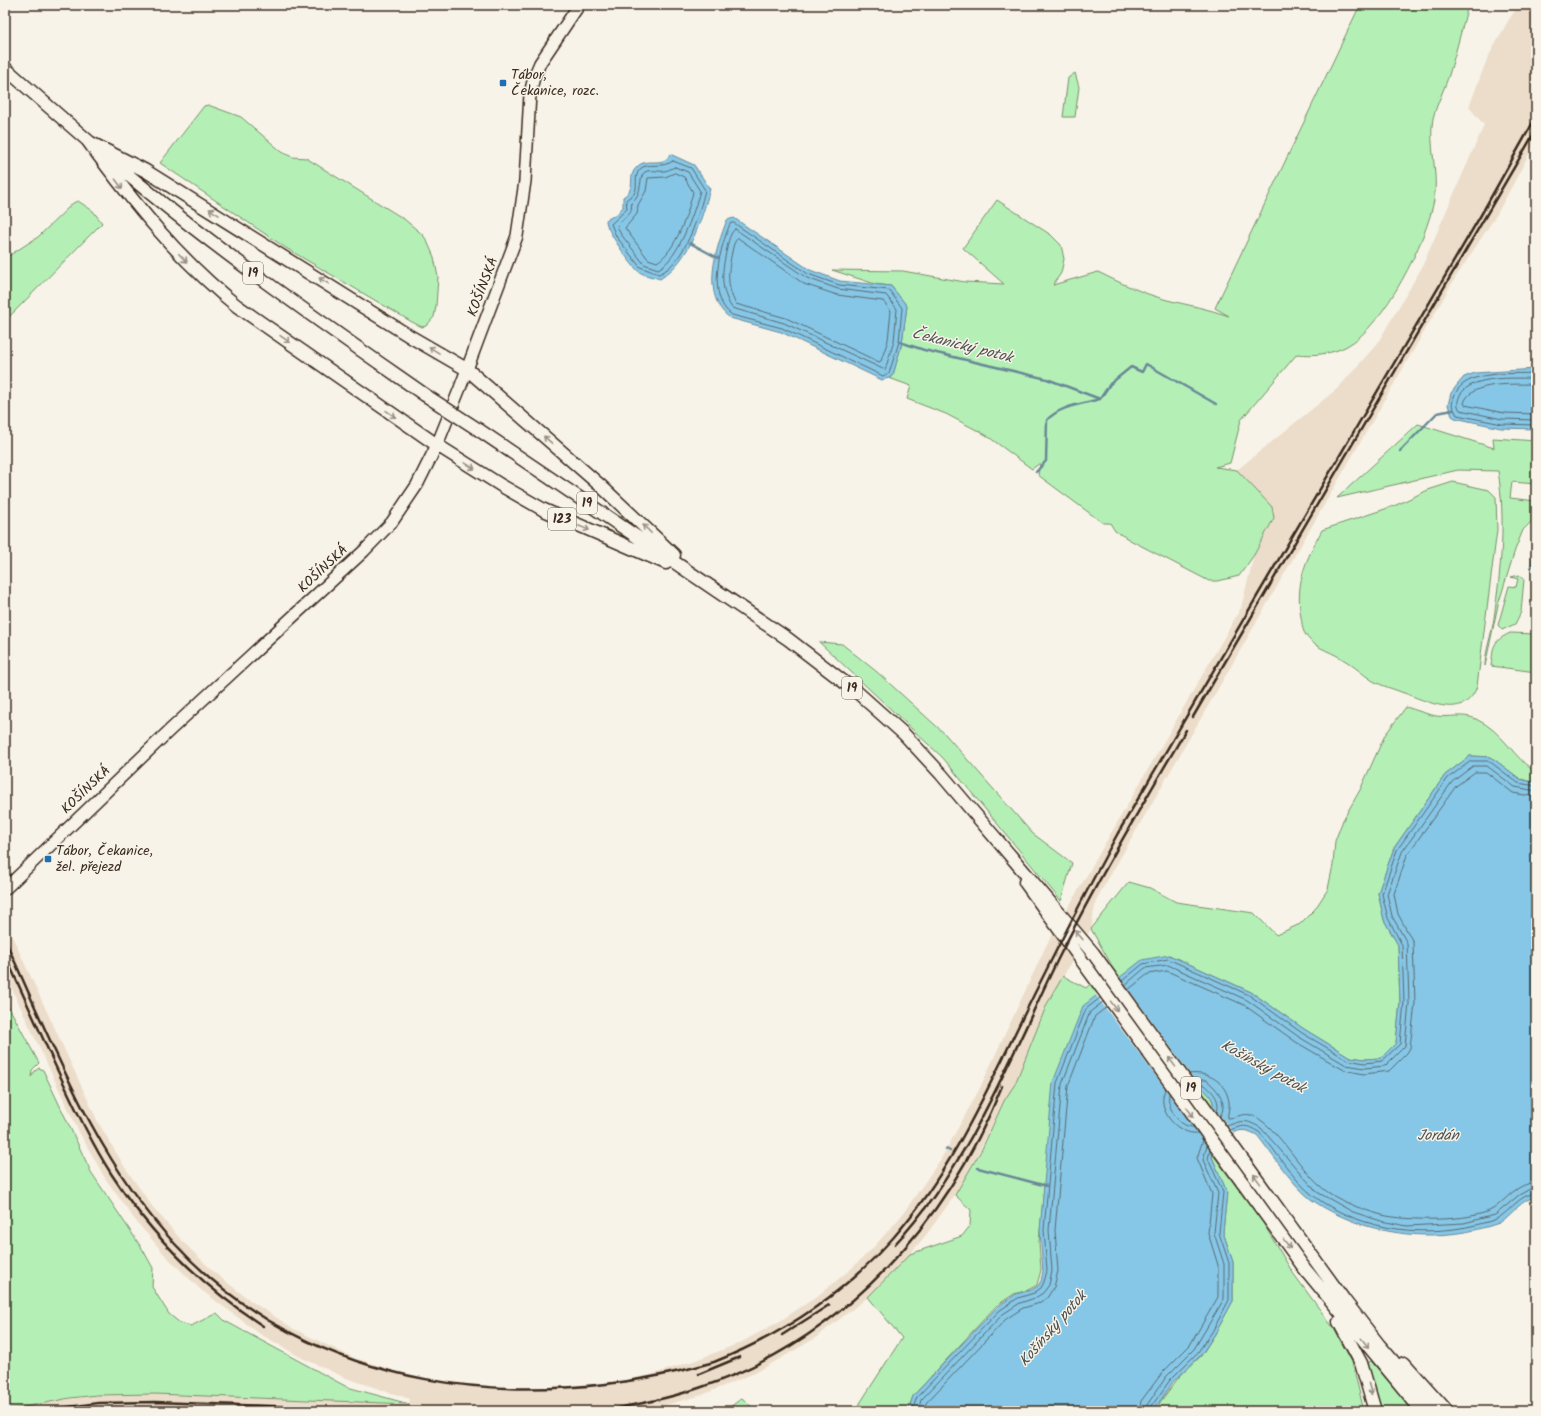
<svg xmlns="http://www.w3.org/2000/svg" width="1541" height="1416" font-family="Kalam,sans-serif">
  <rect width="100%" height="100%" fill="#f7f3e8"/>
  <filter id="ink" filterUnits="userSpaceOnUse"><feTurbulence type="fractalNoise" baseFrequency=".025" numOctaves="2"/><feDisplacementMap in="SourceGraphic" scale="8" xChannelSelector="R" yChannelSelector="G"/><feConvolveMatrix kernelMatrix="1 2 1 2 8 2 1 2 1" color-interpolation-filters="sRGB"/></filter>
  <g filter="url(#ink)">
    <!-- built -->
    <path fill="#ecddca" d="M1519,5h17v136l-39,73 -43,66 -358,620 -5,29 -44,75 -32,80 -11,17 -36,73 -13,21 -29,40 -33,39 -25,23 -54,42 -57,33 -55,23 -59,16h-430l-58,-2 -143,2 28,-8 57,-8 58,-1 254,10 1,-5 -64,-21 -44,-20 -42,-24 -60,-45 -34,-33 -31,-36 -30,-42 -26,-46 -74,-158v-53l93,201 26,44 28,40 30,35 33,32 36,28 43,28 60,29 64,20 45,8 73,4 65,-5 50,-10 45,-15 44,-17 40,-22 36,-24 35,-28 21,-20 30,-34 39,-56 38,-69 67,-144 195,-338 13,-53 20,-37 -2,-11 -35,-37 101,-82 39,-44 44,-75 63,-144 -15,-18 18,-48 21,-38z"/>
    <!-- green -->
    <path fill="#b4f0b6" stroke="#788d6a" d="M1360,5h108c-6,23 -12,47 -19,70 -5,15 -12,28 -16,43 -5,27 6,55 1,82 -7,40 -50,126 -87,146 -15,8 -33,10 -50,8l-56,66 -11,43 -15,4 22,3 35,37 2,11 -20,37 -15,21 -21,5h-9l-79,-41 -15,-9 -5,-8h-7l-65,-48 2,-12 -8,6 -46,-34 -40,-21 -39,-15 4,-13 -22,-8 4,-3 9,-32 5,-37 -16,-20 -16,-2 -43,-14 71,1 62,11 39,2 -41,-36 34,-48 54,35 10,10 3,14 -3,14 -8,12 45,-13c22,11 44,21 69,28 21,5 42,9 62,16l-14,-8z
      M1075,73l4,14 -4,30h-12l5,-39z
      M208,105l33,12 41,35 10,5 14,1 98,61 19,16 4,6 7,16 4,20 -2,29 -2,11 -8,9 -4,1 -10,-5 -126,-74 -126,-85 44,-57z
      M78,201l15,10 9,12 -97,98v-61l5,-5 28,-18 35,-34z
      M1418,424l76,24 -1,-10 43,3v43l-24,-2 -2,16 26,3v16l-13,13 -8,20 -17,55 -13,61c0,-15 7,-32 9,-48 7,-49 12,-98 4,-147l-40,-1 -121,28z
      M1453,482l36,8 7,7 1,33 -20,156c-12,35 -48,16 -73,7 -10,-4 -22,-7 -31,-12 -11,-7 -21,-17 -32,-23 -13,-8 -30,-11 -37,-26 -2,-4 -2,-11 -3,-15 -6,-35 5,-57 21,-87l72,-24 34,-16z
      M1519,575l5,4 -3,33 -6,12 -13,6 -4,-5 11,-39 7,1 2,-8 -7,-2z
      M1510,633l26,1v38l-45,-6c3,-19 0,-24 19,-33z
      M819,642l23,2 35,28 68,62 87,99 40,30 -11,38 -118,-143z
      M1406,707c10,3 20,7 30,9 14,2 27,-3 40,3 28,13 37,39 60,53v11l-16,-4 -29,-22 -21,-1 -25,19 -51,73 -16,45 6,27 14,25 2,57 -4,41 -15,15 -16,1 -15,-2 -46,-28 -53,-37 -82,-37 -122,203 -8,84 2,28 -4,15 -9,5 -14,4 -18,12 -83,90 -5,15h-53l47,-73 -34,-41 42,-43 52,-18 8,-10 1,-16 -16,-15 27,-46 22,-48 11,-17 32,-80 16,-28 23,12 25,-24 -20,-35 38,-47 21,6 26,14 78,11 22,22 24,-11 15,-15 13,-20 5,-24 2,-24 8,-21 17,-30 25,-55z
      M5,1000l34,63 -7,7 -1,7 4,-6 4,-3 4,2 48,102 52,78 10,18 -1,19 17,27 11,9 11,3 26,-13 8,8 122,66 62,17 -254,-10 -58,1 -27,3 -65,13z
      M1202,1088c7,6 13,12 11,21l-14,9 -21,-21 16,-8z
      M1213,1155l50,68 30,50 41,56 18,33 12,49h-206l2,-9 19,-25 22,-21 14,-22 18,-33v-39l-10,-30 4,-40 -15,-35z
      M1371,1361l43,50h-35l-4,-23 -8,-25z
      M742,1398l14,13h-31z
      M98,1409l115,2h-129z"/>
    <!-- water -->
    <path fill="#86c7e7" stroke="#688897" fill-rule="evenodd" d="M670,154l24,11 16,24c-9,32 -20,71 -50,90 -6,-2 -19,-4 -23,-9 -7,-7 -32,-41 -31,-50l11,-6 6,-7v-10c15,-10 3,-20 14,-30 10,-11 26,2 33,-13z
      M734,218l76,52 30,11 51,5 16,20 -5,37 -9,32 -4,3 -7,2 -101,-48 -51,-14c-30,-22 -14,-70 -3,-98z
      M1536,369v60l-35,-1 -46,-10 -3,-2 -4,-11 3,-12 7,-9 6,-7 11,-4z
      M1533,546h3v21h-5z
      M1470,756l21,1 29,22 16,4v415c-12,-2 -27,20 -37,25 -3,1 -6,2 -9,3 -58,18 -127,9 -178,-26 -18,-13 -40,-46 -55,-65 -17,-9 -21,-3 -37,4l-8,18 15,35 -4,40 10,30v39l-18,33 -14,21 -28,27 -20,29h-245l5,-15 84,-89 19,-13 15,-4 7,-4 3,-5 2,-10 -3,-41 13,-148 30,-76 59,-46 27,-5 82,37 53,37 46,28 15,2 16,-1 15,-15 4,-41 -2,-57 -14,-25 -6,-27 16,-45 51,-73zM1202,1088c7,6 13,12 11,21l-22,10 -9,-26 12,-4z"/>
    <!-- pier -->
    <path fill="#f7f3e8" d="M1119,976l85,117 -2,-3 -8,1 -11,4 15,21 14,-8 -1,-5 24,32 -14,5 -6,16 -120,-162z"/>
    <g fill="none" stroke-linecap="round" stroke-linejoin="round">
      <!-- shore -->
      <path stroke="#59696e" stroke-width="1" d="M673,161l18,7 14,22c-6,25 -20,73 -46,84l-19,-7 -24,-31 -5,-12 16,-15 -1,-9c2,-2 6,-4 8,-6 5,-8 -1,-17 6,-25 7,-7 22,0 33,-8z
        M675,167l13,5 12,19c-6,21 -21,68 -42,78l-14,-5 -24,-31 -3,-7 14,-15 1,-9c12,-10 6,-26 13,-30 5,-3 13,0 19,-1 4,0 7,-3 11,-4z
        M675,173l9,4 9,15c-5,21 -17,59 -36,70l-9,-3 -23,-31 12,-14 1,-9 8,-14 2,-13 17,-1z
        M734,223l74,51 31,11 50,5 13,18 -3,34 -10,31 -6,3 -101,-48 -50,-13c-26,-18 -12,-67 -2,-91z
        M735,229l72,49 31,11 48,6 11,14 -3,32 -9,29 -101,-47 -52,-15c-13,-20 -10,-38 -5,-60 1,-6 3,-15 8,-19z
        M738,238l66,46 33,11 46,6 8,10 -3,29 -7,21 -2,1 -93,-44 -50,-14c-10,-17 -8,-34 -4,-52 1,-5 2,-11 6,-14z
        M1536,373c-27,2 -80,-6 -84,32l5,10 45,9 34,1
        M1536,378c-22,1 -63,-4 -76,17 -2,5 -4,10 0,15l42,9 34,1
        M1536,384c-20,1 -65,-4 -72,19l1,2 39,8 32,1
        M1122,981l21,-17 25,-5 81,36 53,38 46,27 17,3 17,-2 18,-17 4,-42 -2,-57 -14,-27 -6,-24 15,-44 51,-72 23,-17h18l29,22 18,3
        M1125,985l20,-17 23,-3 79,35 52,37 47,28 19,3 20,-2 20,-20 4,-43 -2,-60 -15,-27 -5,-22 15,-42 50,-70 21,-16h14l28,21 21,4
        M1128,990l20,-16 19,-3 77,34 52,37 48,28 20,4 25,-3 18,-18 3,-5 5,-45 -2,-61 -15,-28 -4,-20 13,-39 49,-69 19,-14h11l27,21 23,4
        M1189,1074c20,-3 37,8 40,28 1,6 -2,11 -1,16 8,0 13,-5 23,-3 23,7 49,54 69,71 15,14 43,24 62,29 25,6 89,7 111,-6 13,-9 25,-27 43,-26
        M1193,1080h13c11,8 23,23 14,36
        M1197,1084l8,1c8,7 16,15 12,27
        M1166,1088c-12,20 11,48 32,45
        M1169,1094c-3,13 10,34 25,33
        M1227,1126c16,-6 18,-7 34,2l56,64 36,20 28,9 26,5 57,-3 31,-8 24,-20 11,-6h6
        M1230,1130c14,-5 15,-6 29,2 19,20 33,48 56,65 48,35 115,42 172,25 4,-1 8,-2 11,-4 11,-6 24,-26 38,-24
        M912,1411l5,-14 82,-86 19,-13 16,-5 7,-5 3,-6 3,-11 -3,-41 13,-147 29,-74 14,-11
        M918,1411l3,-11 82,-86 17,-11 15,-5 8,-5 6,-8 3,-14 -3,-41 13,-146 28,-72 13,-10
        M924,1411l2,-8 80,-84 17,-11 14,-4 10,-6 7,-11 4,-16 -3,-41 13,-144 27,-70 12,-9
        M1139,1411l2,-10 21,-28 28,-28 28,-48v-32l-10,-32 4,-39 -15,-36 6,-18
        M1145,1411l2,-6 19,-28 28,-28 30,-50v-35l-10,-31 4,-40 -15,-33 4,-14
        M1150,1411l1,-4 19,-27 28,-28 14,-20 17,-32v-37l-10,-30 4,-41 -15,-33 2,-9"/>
      <!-- stream -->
      <path stroke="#688897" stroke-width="2.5" d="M690,243l28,15
        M900,342l24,8 123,29 53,20 10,-15 21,-17 11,5 4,-8 70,40
        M1400,451l37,-38 16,-3
        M1036,472l10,-11 1,-41c13,-14 35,-16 53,-21
        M946,1149l4,2
        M978,1168l69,18
        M5,1404l3,6"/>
      <!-- secondary casing -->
      <g stroke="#3b2a1e" stroke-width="14">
        <path id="secondary" d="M5,889l165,-159 194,-179 28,-29 25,-37 20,-40 23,-57 57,-152 8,-55 5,-87 4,-17 6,-14 39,-58"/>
      </g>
      <!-- primary casing -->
      <g stroke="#3b2a1e" stroke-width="15">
        <path id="primary" d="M5,68c69,61 138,122 211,177 68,52 139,101 209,150
          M88,141c44,60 90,118 149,165l200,139 65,41 42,24 122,53
          M91,143l55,28 265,166 57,33 134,117 72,68
          M479,430l309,209 69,53 47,42 37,40 152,179 251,347 35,45 57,66
          M1025,882l280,387 117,142
          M1339,1322l22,41 14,48
          M1404,1363l43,48"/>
      </g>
      <!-- secondary -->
      <use href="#secondary" stroke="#f7f3e8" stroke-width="11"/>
      <!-- primary -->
      <use href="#primary" stroke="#f7f3e8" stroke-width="12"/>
      <!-- rail -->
      <path stroke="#3b2a1e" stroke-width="2.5" d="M1193,717l343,-587
        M5,940c48,105 90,218 170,304 137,149 352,172 539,118 68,-27 130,-69 179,-124 56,-64 91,-141 128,-217 31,-63 63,-126 97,-188l363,-618 55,-98
        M5,955c17,37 34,74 50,110 18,38 35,76 57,110 40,61 91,112 151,151
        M895,1244c73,-77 117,-190 163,-285 39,-78 84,-154 128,-229
        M782,1335l47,-30
        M699,1374l41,-17
        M39,1411l59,-8 57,-1 251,9
        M602,1411c32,-6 65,-12 97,-23 143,-47 248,-164 303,-302"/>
      <!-- primary-bridge casing -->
      <g stroke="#3b2a1e" stroke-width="15" stroke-linecap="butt">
        <path id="primary-bridge" d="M425,395l54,35"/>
      </g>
      <!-- primary-bridge -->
      <use href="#primary-bridge" stroke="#f7f3e8" stroke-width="12"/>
    </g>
    <!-- one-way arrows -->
    <defs><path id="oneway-shaft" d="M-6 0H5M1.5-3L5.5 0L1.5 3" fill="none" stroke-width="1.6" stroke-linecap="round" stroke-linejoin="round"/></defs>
    <g stroke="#998e83">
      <use href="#oneway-shaft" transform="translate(119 184) rotate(53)"/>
      <use href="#oneway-shaft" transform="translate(214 212) rotate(-148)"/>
      <use href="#oneway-shaft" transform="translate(183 258) rotate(46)"/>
      <use href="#oneway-shaft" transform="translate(324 281) rotate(-148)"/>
      <use href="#oneway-shaft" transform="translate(285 339) rotate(35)"/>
      <use href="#oneway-shaft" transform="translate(434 350) rotate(-149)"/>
      <use href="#oneway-shaft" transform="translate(391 414) rotate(35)"/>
      <use href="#oneway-shaft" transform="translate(548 440) rotate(-139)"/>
      <use href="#oneway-shaft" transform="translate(470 466) rotate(32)"/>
      <use href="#oneway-shaft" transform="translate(584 528) rotate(22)"/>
      <use href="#oneway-shaft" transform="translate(647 529) rotate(-135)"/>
      <use href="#oneway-shaft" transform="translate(1079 935) rotate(-130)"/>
      <use href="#oneway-shaft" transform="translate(1114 1006) rotate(54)"/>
      <use href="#oneway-shaft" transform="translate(1172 1062) rotate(-126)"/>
      <use href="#oneway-shaft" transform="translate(1190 1112) rotate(54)"/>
      <use href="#oneway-shaft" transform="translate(1257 1179) rotate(-126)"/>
      <use href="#oneway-shaft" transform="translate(1287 1244) rotate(54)"/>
      <use href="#oneway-shaft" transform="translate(1365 1343) rotate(51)"/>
      <use href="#oneway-shaft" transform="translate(1370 1389) rotate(75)"/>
    </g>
  </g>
  <!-- markers -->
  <g fill="#1f6fb2" stroke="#f7f3e8" stroke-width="1.5">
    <rect x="499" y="79" width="8" height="8" rx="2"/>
    <rect x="44" y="855" width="8" height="8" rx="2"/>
  </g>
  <g text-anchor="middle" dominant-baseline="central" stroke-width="3" stroke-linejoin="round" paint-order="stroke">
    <!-- shield labels -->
    <g fill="#f7f3e8" stroke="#73665b" stroke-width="1">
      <rect x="243" y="262" width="20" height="22" rx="3"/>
      <rect x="577" y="492" width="20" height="22" rx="3"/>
      <rect x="548" y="508" width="28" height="22" rx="3"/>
      <rect x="842" y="677" width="20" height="22" rx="3"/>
      <rect x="1181" y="1077" width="20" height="22" rx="3"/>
    </g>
    <g font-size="13" font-weight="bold" fill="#3b2a1e">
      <text x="253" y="273">19</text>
      <text x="587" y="503">19</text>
      <text x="562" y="519">123</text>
      <text x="852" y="688">19</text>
      <text x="1191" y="1088">19</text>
    </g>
    <!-- poi labels -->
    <g font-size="14" fill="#3b2a1e" stroke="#f7f3e8" text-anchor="start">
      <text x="511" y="75">Tábor,<tspan x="511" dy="16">Čekanice, rozc.</tspan></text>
      <text x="56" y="851">Tábor, Čekanice,<tspan x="56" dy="16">žel. přejezd</tspan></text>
    </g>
    <!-- street labels -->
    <g font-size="14" fill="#3b2a1e" stroke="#f7f3e8">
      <text transform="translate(483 287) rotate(-69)">KOŠÍNSKÁ</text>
      <text transform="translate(323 569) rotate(-43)">KOŠÍNSKÁ</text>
      <text transform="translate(86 790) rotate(-44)">KOŠÍNSKÁ</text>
    </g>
    <!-- water labels -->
    <g font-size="15" font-style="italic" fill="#4e5150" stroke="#f7f3e8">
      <text transform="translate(962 346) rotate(14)">Čekanický potok</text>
      <text transform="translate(1263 1067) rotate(29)">Košínský potok</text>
      <text x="1438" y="1136">Jordán</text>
      <text transform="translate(1053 1329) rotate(-49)">Košínský potok</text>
    </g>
  </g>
  <!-- margin -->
  <rect width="1541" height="1416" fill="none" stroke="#f7f3e8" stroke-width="20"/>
  <rect x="10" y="10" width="1521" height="1396" fill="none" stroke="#3b2a1e" stroke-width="1.5" filter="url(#ink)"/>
</svg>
